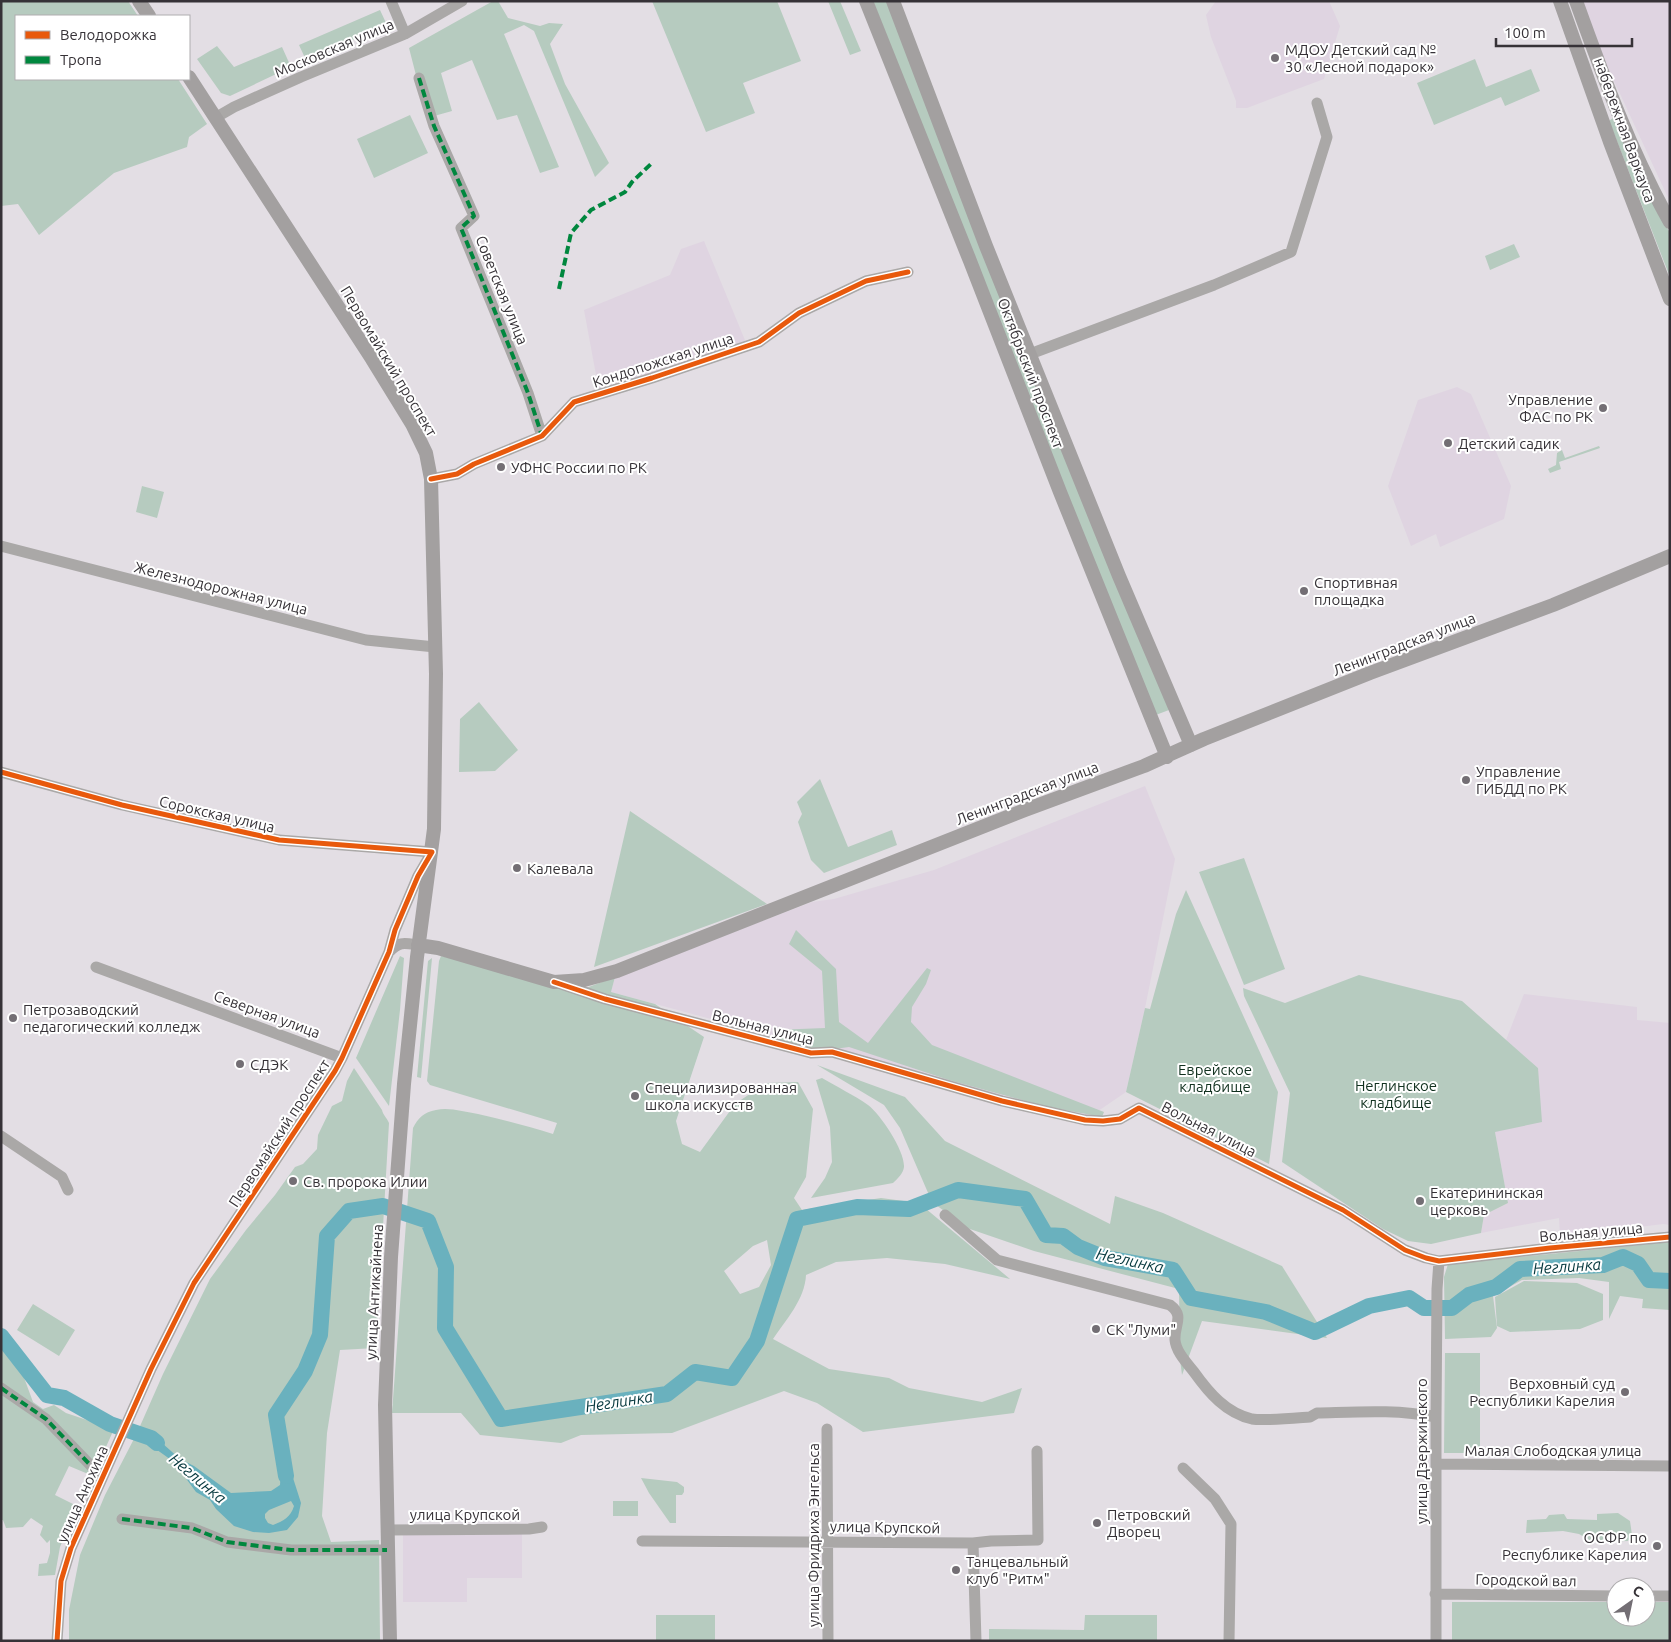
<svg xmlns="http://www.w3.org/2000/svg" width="1671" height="1642" font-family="Ubuntu,sans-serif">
  <rect width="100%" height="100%" fill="#e3dee4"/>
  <!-- built -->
  <path fill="#dfd4e1" d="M1216,1h113l11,25 -16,53 -77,29h-11v-7l-25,-64 -5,-22z
    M1582,1h88v201l-73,-158z
    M704,241l43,104 -148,46 -15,-81 86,-35 11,-26z
    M1457,387l14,7 40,92 -7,33 -64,28 -4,-13 -25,12 -23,-60 30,-86z
    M1145,786l30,73 -30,149 -19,84 -41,28 -474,-128 4,-15 197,-75 22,-3 100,-29z
    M1524,994l113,13v13l33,3v202l-7,-1 -103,13 -1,-19 -78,15 3,-18 24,-12 -13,-71 43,-64 -32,-28z
    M403,1533l119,1v44h-55v24h-64z"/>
  <!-- green -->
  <path fill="#b6cbbf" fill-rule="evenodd" d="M1,1h127l10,15h-122v63h162l29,45 -18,13 -2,10 -73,26 -75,62 -21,-31 -17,2z
    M493,1h5l10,17 32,8 9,-3 14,1 -13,20 15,40 44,79 -14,14 -61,-146 -10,-6 -20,9 55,133 -19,6 -23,-58 -20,5 -25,-60 -31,13 11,38 -25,7 -18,-70z
    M652,1h125l24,60 -58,22 12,30 -49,19z
    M828,1h12l21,50 -11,4z
    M873,1h17l47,116 232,593 -16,6z
    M380,10l7,15 -81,35 -7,-15z
    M217,46l17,21 48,-20 9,20 -61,29 -9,-3 -24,-34z
    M1475,59l11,28 45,-18 9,22 -35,15 -4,-9 -67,28 -17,-42z
    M410,115l18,38 -54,25 -17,-39z
    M1613,118l39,84 18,31v44l-61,-156z
    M1514,244l6,13 -30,13 -5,-14z
    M1599,446l1,2 -41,14 2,7 -11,4 -2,-4 8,-4 1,-12 5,-3 3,8z
    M142,486l22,6 -7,26 -21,-6z
    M479,702l39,48 -23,21 -36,1 1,-53z
    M820,779l28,68 44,-17 5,15 -73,28 -13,-13 -13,-38 4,-8 -5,-12z
    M630,811l137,93 -173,63z
    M1244,858l41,111 -41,16 -45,-113z
    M1186,890l92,202 -9,72 -143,-72 19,-84 5,1 26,-95z
    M796,930l40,39 3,53 29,21 59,-75 4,2 -5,14 -14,23 -1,15 21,23 172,67 -2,5 -58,-11 -95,-26 -100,-33 -37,5 -30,-9 -8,-13 51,-2 -3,-57 -33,-27z
    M400,956l4,2 -4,52 -11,96 -33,-48z
    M441,956l145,32 29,-11 -4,15 44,12 49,33 -28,84 6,23 18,8 35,-48 31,-21 32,-1 15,27 -7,68 -12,21 8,12 79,-12 38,5 91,76 -65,-15 -58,-6 -51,4 -30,13c-1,24 -20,45 -33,64l56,30 60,9 20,10 73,14 40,-14 -8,25 -151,19 -46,-29 -33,-12 -112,42 -91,2 -20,8 -81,-8 -19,-22h-69l21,-285c5,-10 11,-16 23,-18 13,-3 29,2 42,4 25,6 50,12 75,20l4,-11 -127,-38 -3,-4 12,-120zM767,1240l4,25 -12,22 -19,7 -16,-23 29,-25z
    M432,958l-11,120 -4,-1 11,-116z
    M1359,975l103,26 76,67 4,54 -47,10 13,71 -24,12 -3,18 -50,11 -23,-3 -25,-12 -101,-67 8,-69 -46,-97 -1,-8 42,15z
    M817,1065l88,32 40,44 165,83 5,-28 48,17 119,53 45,72 -125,-17 -20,54 -2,-16 -1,-70 -145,-38 -67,-23 -35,-26 -32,-74 -16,-23z
    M354,1068l28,42c1,5 5,8 7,13l-13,225 -36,2 -13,83 -5,83 9,26 48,-2 1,101h-311v-31l11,-55 25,-60 32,-62 26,-59 47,-95 36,-49 29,-35 20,-28 8,-3 14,-15 1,-14 14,-29 10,-5 5,-20z
    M822,1078c15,9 32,17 46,27 13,10 37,46 36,62 -1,7 -6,11 -11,16l-82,15 14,-20 7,-16 -2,-35 -14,-47z
    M1670,1242v68l-28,-2 1,-9 -23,-3 -11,23v-37l-30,-4 -57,2 -29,16 4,32 -6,9 -46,2 -1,-62 4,-13z
    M1524,1281l53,2 26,11v26l-23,9 -70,3 -13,-6 -2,-29z
    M33,1304l42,26 -16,26 -42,-26z
    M1,1344l18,20 14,38 10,7 11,-4 12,8 48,16 -21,47 -24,-10 -14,29 22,11 -17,41 -5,28 -17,1 1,-12 8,-1 3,-10v-13l-3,3 -7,-8 3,-9 -12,-8 -8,9 -17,1 -3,-8h-2z
    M1445,1353h35v100h-36z
    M641,1478l36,4 7,5v5l-2,3h-6v28h-6l-21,-30z
    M613,1501h25v15h-25z
    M1618,1513l12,8 2,14 -4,6 -35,1 -14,-8 -16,-3 -37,2 1,-13 19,-1 3,-4 15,-1 3,5 30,1v-6z
    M1452,1602h164v15h30v-15h24v39h-218z
    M656,1615h59v26h-59z
    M1085,1615h72v25h-168v-11l95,1z"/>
  <!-- water -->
  <path fill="#6ab1be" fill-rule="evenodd" d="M139,1429l14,6 27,24 14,7 37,27 40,-2 9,-6 2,-30 5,4 14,44 -3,14 -11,13 -18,3 -16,-1 -19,-6 -18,-17 -6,-9 -14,-8 -22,-30 -28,-20 -12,-3zM291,1501l3,5c-3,11 -11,15 -21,19l-5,-2 -3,-5v-4l4,-4z"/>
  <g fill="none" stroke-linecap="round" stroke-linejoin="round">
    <!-- river -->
    <path stroke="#6ab1be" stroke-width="16" d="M1,1336l46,59 17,3 46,26 41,14 6,5
      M286,1476l-10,-61 29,-44 15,-36 7,-99 22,-25 34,-5 45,15 18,46 -1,61 56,91 166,-25 28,-22 37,6 25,-37 40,-122 60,-12 52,2 49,-19 67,9 21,36 17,1 15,11 27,11 68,12 18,28 75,14 49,20 54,-26 40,-8 15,10h28l17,-13 27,-8 24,-18 83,-4 20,-8 15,7 11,16 21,1"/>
    <!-- minor -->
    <path stroke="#aaa8a7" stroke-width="11" d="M391,1l14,33
      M419,78l15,48 40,90 -13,12 67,165 14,43
      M215,118l19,-11 67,-30 104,-43 57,-33
      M1030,354l184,-69 77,-33 36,-115 -10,-34
      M431,479l26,-5 17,-10 68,-28 32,-34 78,-24 107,-36 40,-29 67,-32 42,-9
      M1,546l365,94 69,7
      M1,772l121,33 157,35 153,12 -14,24 -23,54 -6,22 -47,106 -7,13 -141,212 -43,86 -80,179 -10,33 -4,60
      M389,952c11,-11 15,-9 29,-7
      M96,967l246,91
      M555,982l50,17 206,54 21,-1 170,49 83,19 18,1 17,-2 19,-11 204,102 62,40 21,8 13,3 111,-13 120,-11
      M1,1136l61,41 6,13
      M945,1215l52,45 173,45c15,11 4,20 5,35 1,12 12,23 19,32 15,21 32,41 58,47 12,2 44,-1 58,-2l7,-4c40,-1 79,-4 119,4
      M1,1388l45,31 49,51 9,4
      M827,1429l1,212
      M1436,1464l234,2
      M1183,1468l32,31 16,25 -2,117
      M122,1519l70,9 35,14 64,8h96
      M387,1530l142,-1 13,-2
      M642,1541l331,2 18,-2 47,-1 -1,-89
      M973,1543l3,98
      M1435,1594l181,2
      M1646,1596h24
      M1436,1641v-224l1,-128 2,-28"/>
    <!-- major -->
    <path stroke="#a3a0a0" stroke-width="14" d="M139,1l10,15
      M866,1l104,260 90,231 107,265
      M893,1l93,245 133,330 72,169
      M1560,1l50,141 60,157
      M1576,1c27,75 55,152 94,221
      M189,77l183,282 40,65 14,29 5,26 5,195 -2,155 -17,128 -13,127 -13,173 -6,148 5,236
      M418,945l20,3 116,34 30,-2 33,-9 408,-161 119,-44 60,-27 166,-66 183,-68 117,-49"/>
    <!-- quiet -->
    <path stroke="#00873e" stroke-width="4" stroke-dasharray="8 4" stroke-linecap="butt" d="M419,78l15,48 40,90 -13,12 67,165 14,43
      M559,289l12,-56 20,-23 34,-18 7,-10 20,-19
      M1,1388l45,31 49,51 9,4
      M122,1519l70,9 35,14 64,8h96"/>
    <!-- cycleway casing -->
    <g stroke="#fff" stroke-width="8">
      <path id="cycleway" d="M431,479l26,-5 17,-10 68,-28 32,-34 78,-24 107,-36 40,-29 67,-32 42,-9
        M1,772l121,33 157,35 153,12 -14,24 -23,54 -6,22 -47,106 -7,13 -141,212 -43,86 -80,179 -10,33 -4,60
        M554,982l51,17 206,54 21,-1 170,49 83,19 18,1 17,-2 19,-11 204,102 62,40 21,8 13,3 111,-13 120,-11"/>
    </g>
    <!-- cycleway -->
    <use href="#cycleway" stroke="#e8590c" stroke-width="5"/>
  </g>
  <!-- markers -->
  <g fill="#736e74" stroke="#fff" stroke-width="2">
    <circle cx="1275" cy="58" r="5"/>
    <circle cx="1603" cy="408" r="5"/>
    <circle cx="1448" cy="443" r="5"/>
    <circle cx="501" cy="467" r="5"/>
    <circle cx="1304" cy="591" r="5"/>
    <circle cx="1466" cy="780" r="5"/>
    <circle cx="517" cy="868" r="5"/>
    <circle cx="13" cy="1018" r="5"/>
    <circle cx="240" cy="1064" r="5"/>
    <circle cx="635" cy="1096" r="5"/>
    <circle cx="293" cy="1181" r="5"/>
    <circle cx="1420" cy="1201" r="5"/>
    <circle cx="1096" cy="1329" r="5"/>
    <circle cx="1625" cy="1392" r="5"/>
    <circle cx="1097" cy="1523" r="5"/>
    <circle cx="1657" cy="1546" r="5"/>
    <circle cx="956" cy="1570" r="5"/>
  </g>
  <g text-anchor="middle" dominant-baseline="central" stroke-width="4" stroke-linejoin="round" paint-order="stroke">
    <!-- street labels -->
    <g font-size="15" fill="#363237" stroke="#fff">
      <text transform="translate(334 48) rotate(-23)">Московская улица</text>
      <text transform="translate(1625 130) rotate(70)">набережная Варкауса</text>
      <text transform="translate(502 290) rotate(68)">Советская улица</text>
      <text transform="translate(663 360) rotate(-18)">Кондопожская улица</text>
      <text transform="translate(389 361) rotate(59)">Первомайский проспект</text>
      <text transform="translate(1031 373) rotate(69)">Октябрьский проспект</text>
      <text transform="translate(221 588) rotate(14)">Железнодорожная улица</text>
      <text transform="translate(1404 644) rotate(-21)">Ленинградская улица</text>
      <text transform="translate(1027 793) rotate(-21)">Ленинградская улица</text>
      <text transform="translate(217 814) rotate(13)">Сорокская улица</text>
      <text transform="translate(267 1014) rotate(20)">Северная улица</text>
      <text transform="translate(763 1027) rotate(14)">Вольная улица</text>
      <text transform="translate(1209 1129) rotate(27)">Вольная улица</text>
      <text transform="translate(279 1133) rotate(-57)">Первомайский проспект</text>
      <text transform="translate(1591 1232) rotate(-5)">Вольная улица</text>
      <text transform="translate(374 1292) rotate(-87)">улица Антикайнена</text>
      <text x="1553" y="1450">Малая Слободская улица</text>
      <text transform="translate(1421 1451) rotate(-90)">улица Дзержинского</text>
      <text transform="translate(82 1494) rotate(-66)">улица Анохина</text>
      <text x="465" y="1514">улица Крупской</text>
      <text transform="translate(885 1527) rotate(1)">улица Крупской</text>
      <text transform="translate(813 1535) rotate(-90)">улица Фридриха Энгельса</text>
      <text transform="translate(1526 1580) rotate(1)">Городской вал</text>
    </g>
    <!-- poi labels -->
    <g font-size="15" fill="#363237" stroke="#fff" text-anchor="start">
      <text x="1285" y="49">МДОУ Детский сад №<tspan x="1285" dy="17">30 «Лесной подарок»</tspan></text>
      <text x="1593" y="399" text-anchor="end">Управление<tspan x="1593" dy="17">ФАС по РК</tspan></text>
      <text x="1458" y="443">Детский садик</text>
      <text x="511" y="467">УФНС России по РК</text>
      <text x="1314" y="582">Спортивная<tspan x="1314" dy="17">площадка</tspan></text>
      <text x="1476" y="771">Управление<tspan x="1476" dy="17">ГИБДД по РК</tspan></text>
      <text x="527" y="868">Калевала</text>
      <text x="23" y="1009">Петрозаводский<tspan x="23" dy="17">педагогический колледж</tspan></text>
      <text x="250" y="1064">СДЭК</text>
      <text x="645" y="1087">Специализированная<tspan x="645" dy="17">школа искусств</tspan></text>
      <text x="303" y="1181">Св. пророка Илии</text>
      <text x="1430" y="1192">Екатерининская<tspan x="1430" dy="17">церковь</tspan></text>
      <text x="1106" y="1329">СК "Луми"</text>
      <text x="1615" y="1383" text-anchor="end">Верховный суд<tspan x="1615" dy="17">Республики Карелия</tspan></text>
      <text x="1107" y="1514">Петровский<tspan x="1107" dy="17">Дворец</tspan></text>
      <text x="1647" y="1537" text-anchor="end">ОСФР по<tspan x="1647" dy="17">Республике Карелия</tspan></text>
      <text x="966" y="1561">Танцевальный<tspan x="966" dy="17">клуб "Ритм"</tspan></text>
    </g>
    <!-- park labels -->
    <g font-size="15" fill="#11311f" stroke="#fff">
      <text x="1215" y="1069">Еврейское<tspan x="1215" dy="17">кладбище</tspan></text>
      <text x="1396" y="1085">Неглинское<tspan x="1396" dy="17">кладбище</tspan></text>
    </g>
    <!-- water labels -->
    <g font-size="16" font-style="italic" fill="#06383e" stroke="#fff">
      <text transform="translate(1130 1260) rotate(12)">Неглинка</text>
      <text transform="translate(1567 1266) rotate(-4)">Неглинка</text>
      <text transform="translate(619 1401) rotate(-9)">Неглинка</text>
      <text transform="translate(198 1478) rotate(40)">Неглинка</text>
    </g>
  </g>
  <!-- border -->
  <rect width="1671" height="1642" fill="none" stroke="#363237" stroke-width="5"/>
  <!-- legend -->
  <rect x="15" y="15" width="175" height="65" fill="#ffffff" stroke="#afadaf"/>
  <rect x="25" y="31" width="25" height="8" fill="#e8590c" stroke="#afadaf"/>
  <text x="60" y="40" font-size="15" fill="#363237">Велодорожка</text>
  <rect x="25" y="56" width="25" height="8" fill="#00873e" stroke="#afadaf"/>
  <text x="60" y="65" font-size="15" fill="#363237">Тропа</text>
  <!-- north arrow -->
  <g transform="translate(1631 1602) rotate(33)"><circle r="24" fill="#ffffff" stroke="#afadaf"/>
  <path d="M0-4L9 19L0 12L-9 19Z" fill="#736e74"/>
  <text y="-8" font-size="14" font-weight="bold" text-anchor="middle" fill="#363237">С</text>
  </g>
  <!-- scale -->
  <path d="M1496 38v8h136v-8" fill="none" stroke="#363237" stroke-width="2.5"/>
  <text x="1504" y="38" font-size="15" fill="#363237" stroke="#ffffff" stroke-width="4" paint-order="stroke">100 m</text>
</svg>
